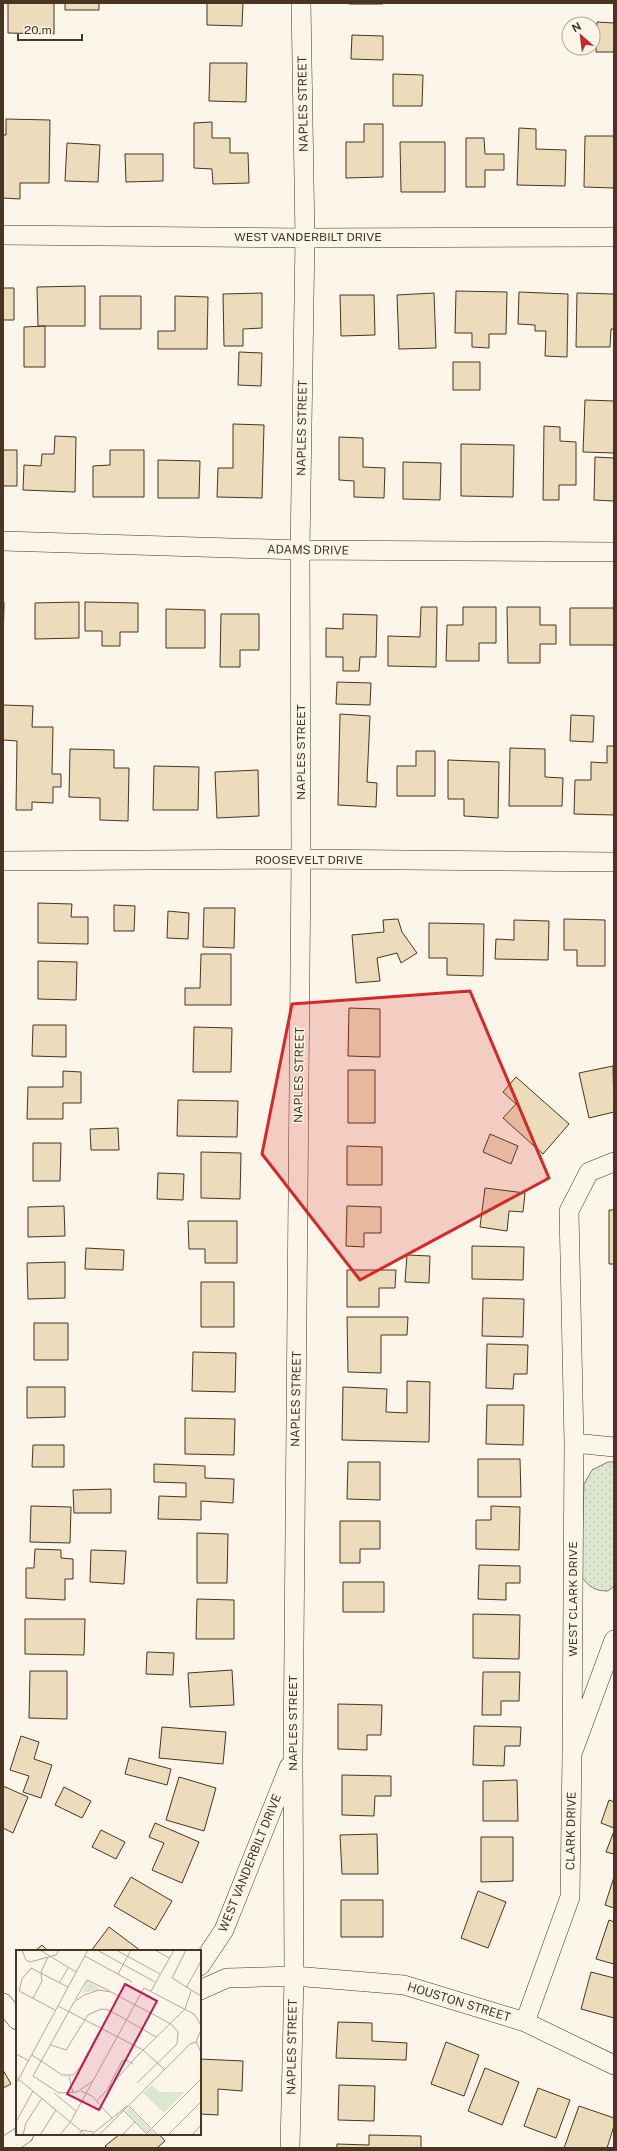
<svg xmlns="http://www.w3.org/2000/svg" width="617" height="2151" font-family="'Public Sans',sans-serif">
  <defs>
    <pattern id="grass-dots" width="8" height="8" patternUnits="userSpaceOnUse"><rect width="8" height="8" fill="#dce7d0"/><path d="M2 2h.1M6 6h.1" fill="none" stroke="#bec7b2" stroke-width="1.8" stroke-linecap="round"/></pattern>
  </defs>
  <rect width="100%" height="100%" fill="#fbf6e9"/>
  <!-- grass -->
  <path fill="url(#grass-dots)" stroke="#887966" d="M608,1462h6v124l-6,5c-13,0 -19,-4 -27,-15l3,-92 8,-14z"/>
  <!-- building -->
  <path fill="#ecdcbc" stroke="#4a3520" d="M8,3h46v31l-46,-1z
    M65,3h34v7h-34z
    M207,3h36l-1,23 -35,-1z
    M349,3h34v1h-34z
    M597,22l17,1v29h-18z
    M352,35l31,1v24l-32,-1z
    M210,63h37l-1,39 -37,-1z
    M393,74l30,1 -1,31h-29z
    M6,119l44,1 -1,63h-29v16l-17,-1v-63h3z
    M212,122v16h18v15h18l1,30 -36,1 -1,-15 -18,-1v-45z
    M364,124h19v53l-37,1v-36h18z
    M519,128l17,1v20l30,1 -1,36 -48,-1z
    M585,136h29v52l-30,-1z
    M466,138h18l1,16h19v16h-19v17h-19z
    M400,142h45v50h-44z
    M67,143l33,2 -2,37 -33,-1z
    M125,154h38v27l-37,1z
    M85,286v40h-47l-1,-39z
    M3,288h11v32h-11z
    M456,291l51,1 -1,42h-17v14l-17,-1v-14h-17z
    M519,292l49,2 -1,63 -22,-1 1,-25h-11v-6l-17,-1z
    M262,293v35l-19,1v17h-19l-1,-52z
    M434,293l2,55 -37,1 -2,-54z
    M577,293l37,1v35h-3l-1,18h-34z
    M340,295h34l1,40 -34,1z
    M100,296h41v33h-41z
    M175,296l33,1 -1,52h-49v-18h17z
    M45,326v41h-21v-40z
    M239,352l23,1 -1,33 -23,-1z
    M453,362h27v28h-27z
    M585,400l29,1v52l-31,-1z
    M233,424l31,1 -2,73 -45,-1 1,-29h15z
    M544,426l16,1v14l16,1v43h-17v15h-16z
    M3,432v18h14v36h-14z
    M55,436l21,1 -1,55 -52,-2 1,-25 17,1 1,-12h12z
    M339,437l24,1v29l22,1 -1,30 -30,-1v-16l-15,-1z
    M461,444l53,1 -1,52 -52,-1z
    M110,450h34v47h-51v-31l17,-1z
    M595,457l19,1v43l-20,-1z
    M158,460l42,1 -1,37h-41z
    M403,462l38,1 -1,37 -37,-1z
    M3,602h1l-1,47z
    M79,602v36l-44,1v-36z
    M85,602l53,1v29h-18v14h-18v-15h-17z
    M421,607h16l-1,60 -48,-1v-30l32,1z
    M463,607h33v36h-17v18h-33l1,-36h16z
    M507,607h33v18h16v19h-16v19h-32z
    M570,608h44v37h-44z
    M166,609l39,1v38h-39z
    M221,614h38v36h-19v17h-20z
    M343,614l34,1 -1,42h-16l-1,14h-16v-14h-17v-29l17,1z
    M337,682l34,1 -1,22 -34,-1z
    M3,705l30,1 -1,21h21l-1,47h9v13h-8v16l-21,-1v8h-16l1,-69 -14,-1z
    M340,714l30,2 -3,66 10,1 -1,24 -38,-2z
    M571,715l23,1 -1,26 -23,-1z
    M607,746h7v69l-40,-1 1,-34h16v-18l16,1z
    M510,748l35,1v28l18,1 -1,28h-53z
    M70,749l44,1v18h15l-1,53 -28,-1v-22l-31,-1z
    M416,751h19v45h-38v-30h19z
    M448,760l51,2 -1,56 -34,-2v-17h-16z
    M154,766l45,1 -1,43h-45z
    M258,770l1,46 -42,2 -2,-46z
    M38,903l34,1 -1,13h17v27l-50,-1z
    M114,905l21,1 -1,25h-20z
    M204,908h31l-1,40 -31,-1z
    M168,911l21,2 -1,26 -21,-1z
    M398,919l4,13 15,21 -16,10 -4,-10 -20,5 3,23 -24,2 -4,-48 32,-3 -1,-12z
    M564,919l41,1v46h-28v-16h-13z
    M514,920l35,1 -1,39 -53,-1 1,-20 18,1z
    M429,923l55,1 -1,52 -36,-1v-17h-18z
    M201,954h30v51h-46v-17h15z
    M38,961l39,1 -1,38 -38,-1z
    M349,1008l31,1v48l-32,-1z
    M33,1025h33v32l-34,-1z
    M194,1027l38,1 -1,44h-38z
    M613,1066l1,46 -25,6 -10,-45z
    M348,1070h27v53h-27z
    M63,1071l18,1v31h-18v16h-36l1,-32h35z
    M516,1077l53,47 -26,30 -40,-36 13,-14 -13,-12z
    M178,1100l60,1 -1,36 -60,-1z
    M118,1128l1,22h-28l-1,-21z
    M490,1134l28,12 -7,18 -28,-12z
    M33,1143h28l-1,38h-27z
    M347,1146l35,1v38h-35z
    M201,1152l40,1 -1,46 -39,-1z
    M158,1173l26,1 -1,26 -26,-1z
    M485,1188l40,5 -2,19 -14,-1 -2,20 -27,-4z
    M64,1206l1,30 -37,1v-30z
    M347,1206l34,1v26h-17v14l-18,-1z
    M609,1210h5v54h-5z
    M188,1221h49v42h-32v-14h-16z
    M472,1246l52,1 -1,33 -51,-1z
    M86,1248l38,2 -1,20 -38,-1z
    M407,1255l23,1 -1,27 -24,-1z
    M65,1262v36l-37,1 -1,-36z
    M347,1270h49l-1,18h-16v19h-32z
    M201,1282h33v45h-33z
    M483,1298l41,1 -1,38 -41,-1z
    M347,1317h61l-1,18h-26v38l-33,-1z
    M34,1323h34v37h-34z
    M487,1344l41,1 -1,29h-13l-1,15 -27,-1z
    M193,1352l43,1 -1,39 -43,-1z
    M407,1381l23,1 -1,60 -87,-2 1,-53 44,2 -1,23 21,1z
    M27,1387h38v30l-38,1z
    M487,1405h37l-1,40 -37,-1z
    M185,1418l50,1 -1,36 -49,-1z
    M33,1445h31v22h-32z
    M478,1459h42l1,38h-43z
    M348,1462h32v38l-33,-1z
    M154,1464l51,2v12l29,1 -1,24 -32,-2v19l-43,-1 1,-23 27,1v-14l-32,-1z
    M111,1489v24h-37l-1,-23z
    M31,1506l40,1 -1,36 -40,-1z
    M491,1506l29,1 -1,43 -43,-1v-29h15z
    M340,1521h40v28h-20v14h-20z
    M197,1533l31,1 -1,49h-30z
    M35,1549l26,1v8l12,1v20h-8v21l-39,-2v-30h8z
    M91,1550l35,1 -2,33 -34,-2z
    M479,1565l41,1v17h-14v17l-28,-1z
    M343,1582h41v30h-41z
    M197,1599l37,1v39h-38z
    M473,1614l47,1 -1,44 -46,-1z
    M25,1619h60l-1,36 -59,-1z
    M147,1652l27,1 -1,22 -27,-1z
    M232,1670l2,35 -44,2 -2,-34z
    M30,1671h37v48l-38,-1z
    M483,1672h37l-1,29h-18v14h-19z
    M338,1704l44,1 -1,30h-14v15l-29,-1z
    M474,1726l47,1 -1,19h-15l-1,20 -31,-1z
    M162,1727l64,5 -3,32 -64,-6z
    M21,1736l18,6 -5,17 18,6 -11,33 -18,-6 6,-16 -19,-6z
    M129,1758l42,11 -4,16 -42,-11z
    M342,1775l49,1v20h-16l-1,20 -32,-1z
    M179,1777l37,11 -12,43 -38,-11z
    M517,1780l1,41h-35v-40z
    M3,1786l25,11 -15,36 -10,-5z
    M64,1787l27,14 -9,17 -27,-13z
    M609,1800l5,2v26l-13,-5z
    M155,1823l44,19 -17,41 -30,-13 12,-27 -15,-6z
    M101,1830l24,12 -9,17 -24,-12z
    M614,1831v23l-8,-2z
    M377,1834l1,40h-36l-2,-39z
    M481,1837h32v44l-32,1z
    M131,1877l41,24 -17,29 -41,-24z
    M614,1877v31l-9,-3z
    M478,1891l28,11 -18,46 -27,-10z
    M341,1900h42v37h-42z
    M609,1920l5,2v42l-18,-5z
    M109,1927l32,24h-50z
    M42,1945l6,6h-13z
    M591,1972l23,6v40l-33,-9z
    M338,2022l34,1v18l35,2 -1,17 -70,-2z
    M446,2042l33,13 -15,41 -33,-12z
    M200,2059l43,2 -1,30 -24,-2v26l-18,-1z
    M485,2068l34,14 -17,43 -34,-14z
    M3,2070l8,14 -8,4z
    M339,2085l36,1 -1,35 -36,-1z
    M538,2088l32,12 -14,38 -32,-12z
    M579,2106l35,12v8l-7,22h-43z
    M120,2134h39l6,7 -8,7h-50l-2,-2z
    M369,2135l52,1v12h-84v-4l32,1z"/>
  <g fill="none" stroke-linecap="round" stroke-linejoin="round">
    <!-- minor casing -->
    <g stroke="#4a3520" stroke-width="20">
      <path id="minor" d="M3,235l302,3 309,-1
        M3,541l297,9 314,2
        M3,861l298,-2 313,3
        M574,1443l40,4
        M572,1754l2,-311 -5,-232 20,-39 25,-10
        M200,1966l24,-36 65,-163
        M200,1990l27,-12 67,-2 110,9 121,37 89,43
        M3,2003l14,17
        M525,2022l45,-125 2,-143 42,-114
        M3,2148l21,-14
        M290,2148l4,-172 -1,-219 8,-898 -1,-309 5,-312 -4,-235"/>
    </g>
    <!-- minor -->
    <use href="#minor" stroke="#fbf6e9" stroke-width="19"/>
  </g>
  <!-- marked area -->
  <path fill="#d62828" fill-opacity="0.2" stroke="#d62828" stroke-width="3" stroke-linejoin="round" d="M470,991l79,187 -189,102 -98,-126 30,-150z"/>
  <g text-anchor="middle" dominant-baseline="central" stroke-width="3" stroke-linejoin="round" paint-order="stroke">
    <!-- street labels -->
    <g font-size="12" fill="#4a3520" stroke="#fbf6e9">
      <text transform="translate(303 104) rotate(-91)">NAPLES STREET</text>
      <text x="308" y="237">WEST VANDERBILT DRIVE</text>
      <text transform="translate(302 428) rotate(-89)">NAPLES STREET</text>
      <text transform="translate(308 550) rotate(1)">ADAMS DRIVE</text>
      <text transform="translate(301 752) rotate(-90)">NAPLES STREET</text>
      <text x="309" y="860">ROOSEVELT DRIVE</text>
      <text transform="translate(299 1075) rotate(-89)">NAPLES STREET</text>
      <text transform="translate(296 1399) rotate(-89)">NAPLES STREET</text>
      <text transform="translate(573 1599) rotate(-90)">WEST CLARK DRIVE</text>
      <text transform="translate(293 1723) rotate(-90)">NAPLES STREET</text>
      <text transform="translate(571 1831) rotate(-89)">CLARK DRIVE</text>
      <text transform="translate(250 1863) rotate(-68)">WEST VANDERBILT DRIVE</text>
      <text transform="translate(459 2002) rotate(17)">HOUSTON STREET</text>
      <text transform="translate(292 2047) rotate(-89)">NAPLES STREET</text>
    </g>
  </g>
  <!-- overview -->
  <g transform="translate(16 1950)">
    <rect width="185" height="185" fill="#fbf6e9"/>
    <path d="M71,31l12,6 -1,3 -16,3zM136,135l7,7h26l-21,21 -21,-20zM113,157l27,28h-7l-23,-23z" fill="#dce7d0"/>
    <path fill="none" stroke="#b4a999" stroke-width="1" d="M6,0l4,10 4,2 26,-7 3,-5M24,0l36,22M81,0l58,32M100,0l44,24M139,0l14,8M170,0l-14,28 29,18M69,6l47,26M102,24l13,-24M44,32l8,-14M128,38l50,26 7,11M170,38l15,-27M135,41l23,-41M17,48l9,-17 -1,-9 7,-15M59,50l12,-20 23,11M42,56l85,44 22,20M39,60l-36,-19 3,-12 9,-11 37,19M185,80l-5,12 5,10M35,95l15,5 22,-35 13,-6 8,1 47,27M0,104l13,7M16,105l30,20h11l7,-8 21,-39M53,126l4,17M0,127l70,58M77,131l-16,11 -18,1 -26,-17 41,-74 10,-7 15,-5 12,2 60,32 7,8 -1,12 -40,39M0,134l72,-134M92,138l14,-27 4,-1 7,4M65,141l11,5 20,22M38,143l22,18M81,151l40,-45 48,-47 6,-18M113,156l29,29M107,160l25,25M0,172l17,-31M7,185l3,-12 16,-25M24,185l16,-25M44,185l11,-14 73,-133M63,185l3,-5 11,2M75,185l36,-29M83,185l91,-91 6,-2M106,185l13,-13M129,185l56,-56M152,185l33,-33M176,185l9,-10"/>
    <path fill="#c2185b" fill-opacity="0.15" stroke="#c2185b" stroke-width="2" d="M109,34l32,17 -58,109 -32,-16z"/>
    <rect width="185" height="185" fill="none" stroke="#4a3520" stroke-width="2"/>
  </g>
  <!-- border -->
  <rect width="617" height="2151" fill="none" stroke="#4a3520" stroke-width="8"/>
  <!-- north arrow -->
  <g transform="translate(581 36) rotate(332)"><circle r="19" fill="#fbf6e9" stroke="#b4a999"/>
  <path d="M0-3L7 15L0 10L-7 15Z" fill="#c62828"/>
  <text y="-6" font-size="11" font-weight="bold" text-anchor="middle" fill="#4a3520">N</text>
  </g>
  <!-- scale -->
  <path d="M18 34v6h64v-6" fill="none" stroke="#4a3520" stroke-width="2"/>
  <text x="24" y="34" font-size="12" fill="#4a3520" stroke="#fbf6e9" stroke-width="3" paint-order="stroke">20 m</text>
</svg>
